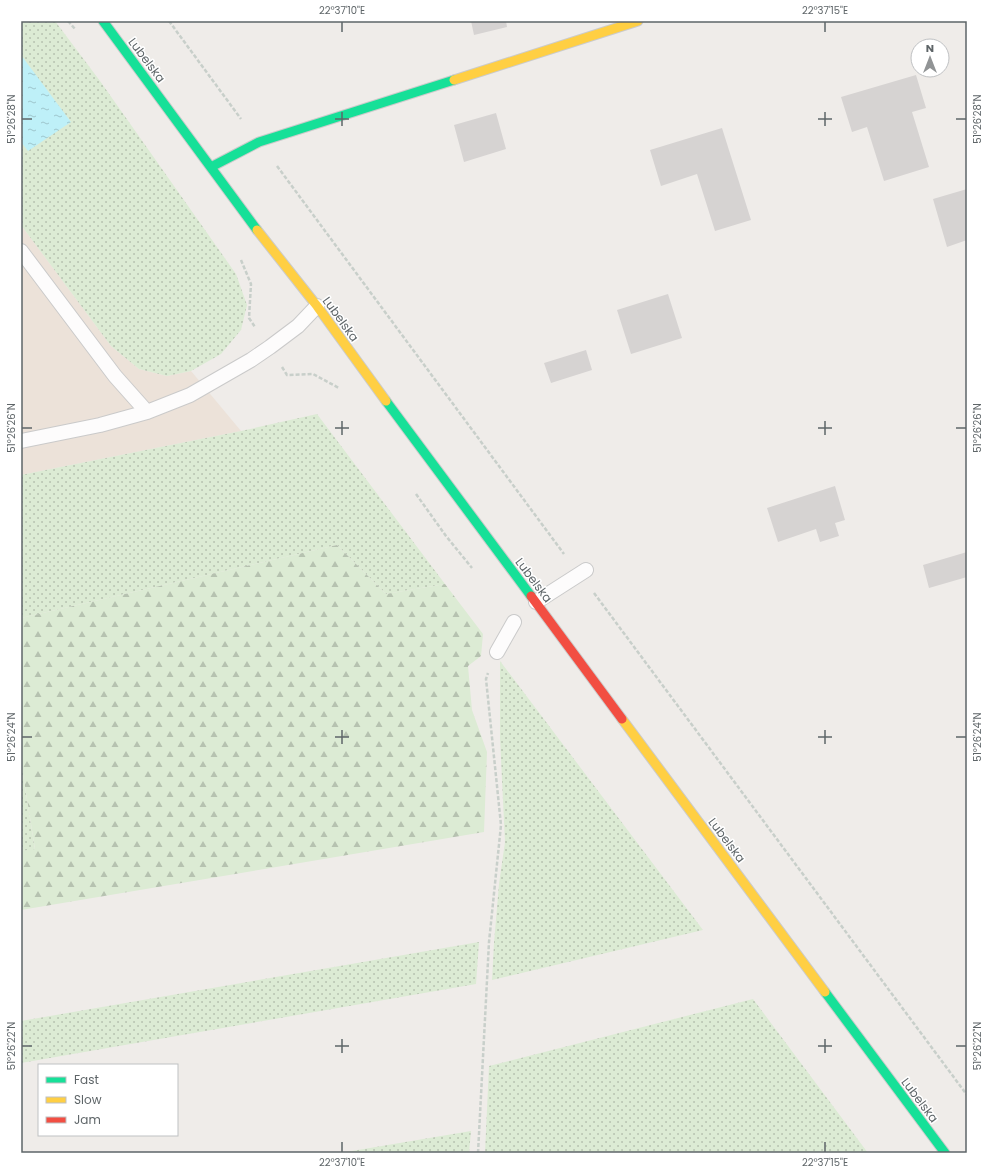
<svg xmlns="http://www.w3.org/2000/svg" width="988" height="1174" font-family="Poppins,sans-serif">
  <defs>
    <pattern id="grass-dots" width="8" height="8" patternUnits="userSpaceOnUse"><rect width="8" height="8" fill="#dcebd4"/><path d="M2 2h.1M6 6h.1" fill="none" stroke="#b6c2b0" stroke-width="1.8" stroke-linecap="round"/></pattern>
    <pattern id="forest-firs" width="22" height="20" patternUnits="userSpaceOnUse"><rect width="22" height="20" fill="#dcebd4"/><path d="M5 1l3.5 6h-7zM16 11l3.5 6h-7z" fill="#b6c2b0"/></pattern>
    <pattern id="water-ripples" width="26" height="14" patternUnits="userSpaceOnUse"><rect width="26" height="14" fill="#bef0f8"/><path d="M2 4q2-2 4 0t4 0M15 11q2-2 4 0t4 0" fill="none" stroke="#9ec6cd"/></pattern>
  </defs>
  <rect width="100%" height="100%" fill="#efece9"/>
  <!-- commercial -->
  <path fill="#ece2d9" d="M21,225l90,121 28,23 28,7 24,-5 50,60 -220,44z"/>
  <!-- grass -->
  <path fill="url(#grass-dots)" d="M21,21h34l45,60 136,193 11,31 -6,25 -20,24 -30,17 -24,5 -28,-7 -28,-23 -90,-121z
    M317,414l128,170 -59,10 -49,-49 -316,73v-143l220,-44z
    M500,661l203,269 -211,50 2,-37 5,-59 6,-42 -5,-104z
    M21,761l14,89 -14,1z
    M479,942l-3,42 -455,79v-42z
    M753,999l115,154h-383l4,-87z
    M471,1131l-2,22h-129z"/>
  <!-- forest -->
  <path fill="url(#forest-firs)" d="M337,545l49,49 59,-10 38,50 -2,22 -13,10 4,44 15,42 -3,80 -463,78v-59l14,-2 -14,-88v-143z"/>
  <!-- water -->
  <path fill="url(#water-ripples)" d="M21,55l50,67 -43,29 -7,-9z"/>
  <!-- building -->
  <path fill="#d6d3d2" d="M471,21h35l1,6 -33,8z
    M916,75l10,33 -14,4 17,55 -45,14 -17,-54 -15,5 -11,-35z
    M496,113l10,36 -42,13 -10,-37z
    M722,128l29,92 -36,11 -18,-57 -36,12 -11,-36z
    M967,189v51l-20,7 -14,-48z
    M668,294l14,44 -51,16 -14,-44z
    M586,350l6,20 -41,13 -7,-20z
    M835,486l10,34 -10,3 4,13 -19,6 -4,-13 -38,13 -11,-34z
    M967,552v25l-38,11 -6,-23z"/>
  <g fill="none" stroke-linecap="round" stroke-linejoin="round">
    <!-- lane casing -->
    <g stroke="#cacaca" stroke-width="16">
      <path id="lane" d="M21,251l94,125 32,36
        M21,441l79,-16 47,-13 43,-17 61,-35 19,-13 28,-21 19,-20
        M536,602l50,-32
        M497,652l17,-30"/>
    </g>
    <!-- fast casing -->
    <g stroke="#cbcbcb" stroke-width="11">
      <path id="fast" d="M103,21l154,209
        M211,167l48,-25 195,-62
        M386,401l145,195
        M825,992l120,161"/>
    </g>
    <!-- slow casing -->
    <g stroke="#cbcbcb" stroke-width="11">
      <path id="slow" d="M454,80l184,-59
        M257,230l60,76 69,95
        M622,719l203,273"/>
    </g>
    <!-- jam casing -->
    <g stroke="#cbcbcb" stroke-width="11">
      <path id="jam" d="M531,596l91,123"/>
    </g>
    <!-- path -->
    <path stroke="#c8cfca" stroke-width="2.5" stroke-dasharray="4 2" stroke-linecap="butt" d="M68,21l7,8
      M169,21l72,98
      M965,21l2,2
      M277,166l287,388
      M241,260l10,24 -2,34 6,9
      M282,367l5,8 26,-1 26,14
      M416,494l30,42 26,32
      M594,593l373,502
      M478,1153l11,-211 12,-117 -15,-146 2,-6"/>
    <!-- lane -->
    <use href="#lane" stroke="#fdfcfc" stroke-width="14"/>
    <!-- fast -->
    <use href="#fast" stroke="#16e098" stroke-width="9"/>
    <!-- slow -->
    <use href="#slow" stroke="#ffcf43" stroke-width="9"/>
    <!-- jam -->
    <use href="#jam" stroke="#f24e42" stroke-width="9"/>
  </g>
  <!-- ticks -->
  <path fill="none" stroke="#5e6568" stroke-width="1.5" d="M342,22v10M825,22v10M342,112v14M825,112v14M22,119h10M335,119h14M818,119h14M956,119h10M342,421v14M825,421v14M22,428h10M335,428h14M818,428h14M956,428h10M342,730v14M825,730v14M22,737h10M335,737h14M818,737h14M956,737h10M342,1039v14M825,1039v14M22,1046h10M335,1046h14M818,1046h14M956,1046h10M342,1142v10M825,1142v10"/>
  <g text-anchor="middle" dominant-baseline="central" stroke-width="3" stroke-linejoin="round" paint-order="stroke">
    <!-- street labels -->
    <g font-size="12" fill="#5e6568" stroke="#fff">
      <text transform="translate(147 60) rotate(53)">Lubelska</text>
      <text transform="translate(341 319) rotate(54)">Lubelska</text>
      <text transform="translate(534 580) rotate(53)">Lubelska</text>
      <text transform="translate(727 840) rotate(53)">Lubelska</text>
      <text transform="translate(920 1100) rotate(53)">Lubelska</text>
    </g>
  </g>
  <!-- border -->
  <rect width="988" height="1174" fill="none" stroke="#ffffff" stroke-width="44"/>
  <!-- legend -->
  <rect x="38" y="1064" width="140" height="72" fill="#ffffff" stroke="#bfc1c3"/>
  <rect x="46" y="1077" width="20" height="6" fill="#16e098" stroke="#bfc1c3"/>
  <text x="74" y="1084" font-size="12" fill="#5e6568">Fast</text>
  <rect x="46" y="1097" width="20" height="6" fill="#ffcf43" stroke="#bfc1c3"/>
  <text x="74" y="1104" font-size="12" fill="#5e6568">Slow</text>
  <rect x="46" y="1117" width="20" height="6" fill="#f24e42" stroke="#bfc1c3"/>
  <text x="74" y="1124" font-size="12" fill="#5e6568">Jam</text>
  <!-- north arrow -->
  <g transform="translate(930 58)"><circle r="19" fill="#ffffff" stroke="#bfc1c3"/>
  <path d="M0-3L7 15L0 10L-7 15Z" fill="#919495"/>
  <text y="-6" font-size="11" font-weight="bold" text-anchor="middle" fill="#5e6568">N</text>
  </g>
  <rect x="22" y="22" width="944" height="1130" fill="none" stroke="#5e6568" stroke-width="1.5"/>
  <g font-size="10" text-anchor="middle" fill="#5e6568">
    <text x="342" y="14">22°37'10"E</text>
    <text x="825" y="14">22°37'15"E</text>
    <text transform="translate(11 119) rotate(-90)" y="4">51°26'28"N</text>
    <text transform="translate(977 119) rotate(-90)" y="4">51°26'28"N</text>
    <text transform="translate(11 428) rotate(-90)" y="4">51°26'26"N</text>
    <text transform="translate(977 428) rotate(-90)" y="4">51°26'26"N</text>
    <text transform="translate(11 737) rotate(-90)" y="4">51°26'24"N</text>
    <text transform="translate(977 737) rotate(-90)" y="4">51°26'24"N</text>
    <text transform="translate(11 1046) rotate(-90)" y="4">51°26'22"N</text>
    <text transform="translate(977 1046) rotate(-90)" y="4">51°26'22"N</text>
    <text x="342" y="1166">22°37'10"E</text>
    <text x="825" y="1166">22°37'15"E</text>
  </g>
</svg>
